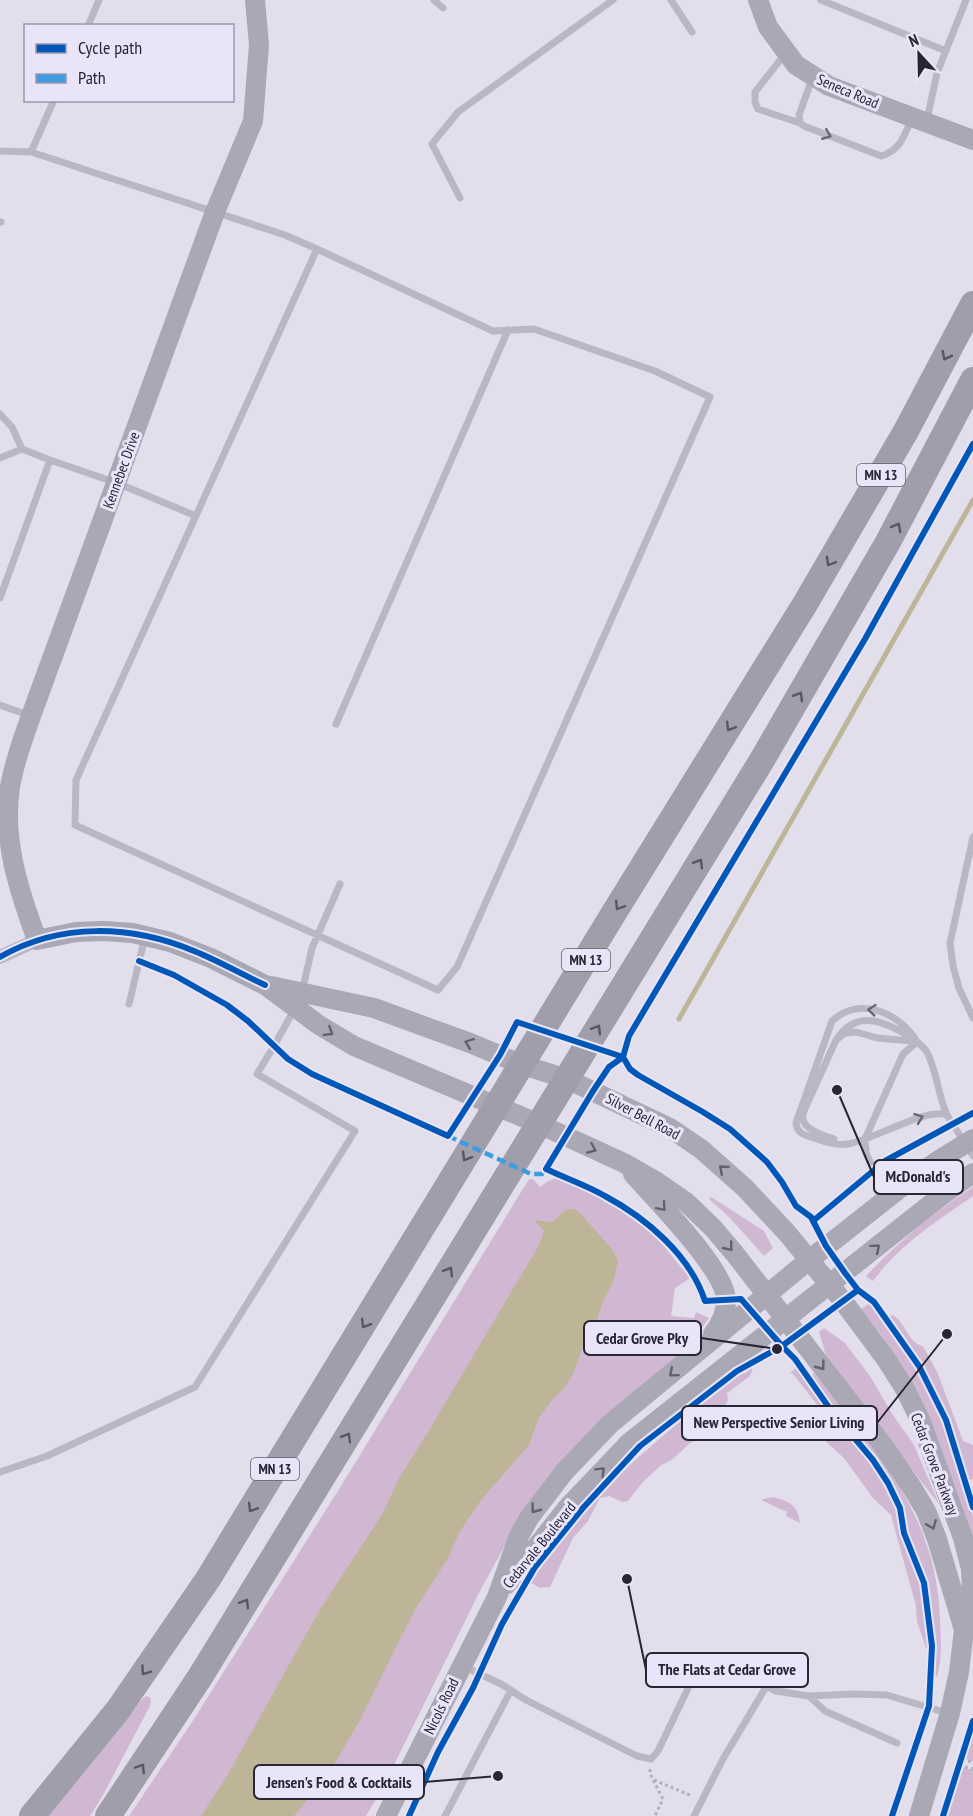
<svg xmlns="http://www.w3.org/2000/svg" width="973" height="1816" font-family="'PT Sans Narrow',sans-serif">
  <rect width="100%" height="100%" fill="#e2deec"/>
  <!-- green -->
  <path fill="#d0b8d2" d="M557,1178l43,19 33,21 24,20 33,40 -15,10 -4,28 23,2 2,-6 13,6 -30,41 -166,172 -32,58 -100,202 -15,25h-237l65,-97 147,-233 188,-307h4l7,8 8,-6z
    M973,1187v9c-36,25 -74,49 -100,85l-7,-5c32,-34 68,-64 107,-89z
    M711,1197l53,34 9,17 -9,8 -34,-38 -21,-19z
    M870,1303l44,60 27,55 32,99v35l-59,-166 -29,-46 -24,-31z
    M892,1315c14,6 15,28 31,31l15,28 25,67 10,4v34l-6,2c-18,-63 -37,-112 -79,-163z
    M824,1328l21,15 25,33 21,36 23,33 25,59 -99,-126 -14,-22 -7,-24z
    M753,1367l-3,9 -23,17 1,7 -12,26 -27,18 -16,15 -13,7 -18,17 -14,18 -5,1 -14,-6 -9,2 -12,23 -15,17 -23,49 -10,1 -9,-5c52,-86 125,-142 201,-204l9,-8 3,3z
    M796,1368l40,54 33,40 23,35 5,12 5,29 14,32 6,19 6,64 -11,-31 -1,-16 -25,-91 -18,-17 -29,-40 -21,-19 -1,-28 -29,-37 -3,-1z
    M814,1373c63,77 124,144 126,249 1,18 2,37 -3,55l-3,-3 1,-38 -7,-52 -20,-48 -8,-37 -21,-35 -47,-58 -21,-30z
    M772,1497c16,3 27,9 28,26l-14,-7 1,-4 -26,-12z
    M147,1696l4,3 -1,7 -47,89 -13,21h-42l94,-117z
    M972,1735h1v27l-9,-4z
    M961,1767l12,3v46h-27z"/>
  <!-- water -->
  <path fill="#beb599" d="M570,1209h4l6,4 32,36 6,12 -4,18 -12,25 -7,22 -12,20 -10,28 -7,12 -14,14 -13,18 -10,27 -48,55 -22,33 -12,27 -31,48 -17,33 -40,81 -30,51 -35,43h-93l26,-40 92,-165 64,-98 16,-35 26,-41 114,-192 5,-14 -10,-11 18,2 12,-11z"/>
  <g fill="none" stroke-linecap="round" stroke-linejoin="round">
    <!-- stream -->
    <path stroke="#beb599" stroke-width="5" d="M679,1019l294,-519"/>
    <!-- path -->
    <path stroke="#b2b0bd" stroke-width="3" stroke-dasharray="3 3" stroke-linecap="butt" d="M968,1761l5,2
      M965,1767l8,2
      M650,1769v5l13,25 -8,17
      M654,1780l38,16"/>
    <!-- lane -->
    <path stroke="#bab7c5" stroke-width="7" d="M434,0l9,8
      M671,0l21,32
      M821,0l125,51
      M88,26l11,-26
      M785,54l-30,38v10l3,7 42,14
      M812,79l-13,36 1,8 4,3 77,30c18,-5 23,-19 30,-36
      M927,120l10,-47 29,-73
      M0,151l31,1 254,83 32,14
      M31,152l23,-52
      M460,198l-28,-54 26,-32 155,-112
      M0,222h1
      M317,249l176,82 41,-2 121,42 55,26 -253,570 -19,23 -363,-165 1,-45z
      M0,414l12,13 10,22
      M0,458l22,-9 28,11
      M0,598l50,-138 67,23 79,33
      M0,705l28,10
      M336,724l172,-394
      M973,837l-23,106 3,23 6,22 14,30
      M302,992l10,-44 28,-64
      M129,1004l16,-67
      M836,1040c19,-29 44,-21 69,-6 8,5 17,10 22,18 10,20 11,43 20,63 -21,-8 -73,25 -99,29 -12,2 -25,-3 -37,-7 -8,-2 -14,-5 -15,-14l36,-102c28,-26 68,-8 85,21
      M947,1115l26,41
      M834,1139c-8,-2 -27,-9 -30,-17 -2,-2 -1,-6 -1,-9l33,-73 9,-7 11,-1 21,6 35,3
      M886,1197l-20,-44 -1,-14 38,-85 14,-12
      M0,1472l47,-16 148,-69 160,-256 -98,-57 17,-28 21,-38
      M463,1666l38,18 25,16 111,56 14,3 7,-8 45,-94 73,34 33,5 44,-2 34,1 60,18
      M809,1696l16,15 72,32
      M445,1816l66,-126
      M694,1816l29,-57 43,-72"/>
    <!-- street -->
    <path stroke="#bab7c5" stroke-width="14" d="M0,957l37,-17"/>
    <!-- secondary -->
    <path stroke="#aaa8b5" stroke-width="20" d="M255,0l4,45 -6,76 -38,91 -184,504c-8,23 -17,46 -21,71 -8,53 9,104 27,153l39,-8 27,-1 30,2 37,9 41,16 54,27 54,40 35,21 185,78 85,39 33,19 29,20 27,26 22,26 147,190 31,45 13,22 11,28 27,91
      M758,0l10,27 28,38 33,21 144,54
      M271,986l103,22 96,35 53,22 44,14 103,49 31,21 44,39 42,45 56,68 43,58 19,30 16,33 13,36 29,80 8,31 1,24 -8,37 -5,42 -9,41 -31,103
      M633,1174c22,25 93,96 93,126 0,13 -5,24 -13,34
      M507,1584l61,-77 62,-65 311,-246 32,-23
      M386,1816l111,-219 22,-61 10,-18 36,-47 45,-47 199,-164 99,-78 31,-22 34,-21"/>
    <!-- highway -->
    <path stroke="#a19eab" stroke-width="26" d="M32,1816l86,-106 90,-131 404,-663 193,-312 101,-173 67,-127
      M108,1816l92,-139 562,-917 126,-218 85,-162"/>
    <!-- quiet -->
    <path stroke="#3d9ce2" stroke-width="4.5" stroke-dasharray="9 4.5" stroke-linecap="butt" d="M448,1136l83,38h11l4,-5"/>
    <!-- cycleway casing -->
    <g stroke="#eae4f9" stroke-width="10">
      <path id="cycleway" d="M0,957c61,-35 131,-32 194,-6 25,10 47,23 71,34
        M139,961l35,14 53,30 21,16 40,38 24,15 136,62 52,-81 17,-33 106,35 7,12 8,6 65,37 27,17 37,33 15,20 14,24 15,11 15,29 19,27 13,17 16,12 45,64 27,54 27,87
        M813,1221l72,-60 88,-48
        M858,1290l-76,56 -41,-47 -36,2c-15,-46 -59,-83 -100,-105 -19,-11 -40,-18 -59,-27l47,-78 16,-24 14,-10 6,-21 236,-397 108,-195
        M409,1816l29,-64 35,-64 29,-64 33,-57 47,-58 58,-63 97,-75 45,-25 13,13 35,50 43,51 15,23 12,25 4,25 20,50 8,63 -3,60 -37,110
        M943,1816l30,-95"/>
    </g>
    <!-- cycleway -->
    <use href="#cycleway" stroke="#0057b8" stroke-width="6"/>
  </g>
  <!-- one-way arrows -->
  <defs><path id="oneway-chevron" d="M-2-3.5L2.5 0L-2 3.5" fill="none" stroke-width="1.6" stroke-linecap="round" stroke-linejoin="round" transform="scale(1.5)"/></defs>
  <g stroke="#696776">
    <use href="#oneway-chevron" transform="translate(827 135) rotate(22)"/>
    <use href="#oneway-chevron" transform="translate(872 1010) rotate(-174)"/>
    <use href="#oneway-chevron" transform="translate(919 1118) rotate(-20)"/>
  </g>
  <g stroke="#585664">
    <use href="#oneway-chevron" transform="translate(946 356) rotate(117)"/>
    <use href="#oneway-chevron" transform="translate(897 527) rotate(-62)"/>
    <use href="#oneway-chevron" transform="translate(830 562) rotate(120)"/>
    <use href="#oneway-chevron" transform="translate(799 696) rotate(-59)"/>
    <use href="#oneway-chevron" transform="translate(730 727) rotate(122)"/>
    <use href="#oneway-chevron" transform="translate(699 863) rotate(-59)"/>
    <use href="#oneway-chevron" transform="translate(619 906) rotate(122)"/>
    <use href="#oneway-chevron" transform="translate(597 1029) rotate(-59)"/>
    <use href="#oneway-chevron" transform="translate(466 1157) rotate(121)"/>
    <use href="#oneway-chevron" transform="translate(449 1271) rotate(-59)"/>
    <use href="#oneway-chevron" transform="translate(365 1324) rotate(121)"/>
    <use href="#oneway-chevron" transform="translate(347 1437) rotate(-59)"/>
    <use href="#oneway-chevron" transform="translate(252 1508) rotate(122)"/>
    <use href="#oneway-chevron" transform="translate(245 1603) rotate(-58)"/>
    <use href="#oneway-chevron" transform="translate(145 1671) rotate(125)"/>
    <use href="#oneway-chevron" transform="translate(141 1768) rotate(-57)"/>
  </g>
  <g stroke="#62606f">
    <use href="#oneway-chevron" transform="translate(329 1032) rotate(32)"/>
    <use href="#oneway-chevron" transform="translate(469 1043) rotate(-159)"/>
    <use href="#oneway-chevron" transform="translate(592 1149) rotate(24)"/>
    <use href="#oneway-chevron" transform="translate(723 1169) rotate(-139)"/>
    <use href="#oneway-chevron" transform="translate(662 1207) rotate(49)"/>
    <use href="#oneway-chevron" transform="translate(729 1247) rotate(51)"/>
    <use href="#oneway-chevron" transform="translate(876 1248) rotate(-40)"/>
    <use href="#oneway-chevron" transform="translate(821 1366) rotate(53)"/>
    <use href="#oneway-chevron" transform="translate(673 1373) rotate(140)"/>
    <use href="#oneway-chevron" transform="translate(601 1471) rotate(-45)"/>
    <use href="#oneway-chevron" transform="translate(535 1509) rotate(127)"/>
    <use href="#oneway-chevron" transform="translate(932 1525) rotate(68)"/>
  </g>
  <g text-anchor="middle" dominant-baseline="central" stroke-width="6" stroke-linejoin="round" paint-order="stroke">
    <!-- shield labels -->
    <g fill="#eae4f9" stroke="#625f70" stroke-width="1.5">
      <rect x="857" y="464" width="48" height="22" rx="4.5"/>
      <rect x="562" y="949" width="48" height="22" rx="4.5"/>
      <rect x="251" y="1458" width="48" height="22" rx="4.5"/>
    </g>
    <g font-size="14" font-weight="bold" fill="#272635">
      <text x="881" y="475">MN 13</text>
      <text x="586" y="960">MN 13</text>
      <text x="275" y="1469">MN 13</text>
    </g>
    <!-- street labels -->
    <g font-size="15" fill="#272635" stroke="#eae4f9">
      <text transform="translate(848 91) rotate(23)">Seneca Road</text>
      <text transform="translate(121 470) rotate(-70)">Kennebec Drive</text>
      <text transform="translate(643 1116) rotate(28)">Silver Bell Road</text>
      <text transform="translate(935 1464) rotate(69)">Cedar Grove Parkway</text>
      <text transform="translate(539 1545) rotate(-51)">Cedarvale Boulevard</text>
      <text transform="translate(441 1706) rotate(-64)">Nicols Road</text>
    </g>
  </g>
  <!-- callouts -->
  <path fill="none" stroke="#272635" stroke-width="2" d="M837 1090L874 1177M777 1349L701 1338M947 1334L877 1423M627 1579L646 1670M498 1776L424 1782"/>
  <g fill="#272635" stroke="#eae4f9" stroke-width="2">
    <circle cx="837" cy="1090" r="6"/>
    <circle cx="777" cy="1349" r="6"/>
    <circle cx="947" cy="1334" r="6"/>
    <circle cx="627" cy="1579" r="6"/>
    <circle cx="498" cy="1776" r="6"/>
  </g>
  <g fill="#eae4f9" stroke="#272635" stroke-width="2">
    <rect x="874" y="1160" width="89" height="34" rx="6"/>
    <rect x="584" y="1321" width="117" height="34" rx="6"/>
    <rect x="682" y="1406" width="195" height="34" rx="6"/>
    <rect x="646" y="1653" width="162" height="34" rx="6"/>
    <rect x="254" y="1765" width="170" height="34" rx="6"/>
  </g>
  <g font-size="16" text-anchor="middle" font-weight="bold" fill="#272635">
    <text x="918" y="1182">McDonald's</text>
    <text x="642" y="1344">Cedar Grove Pky</text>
    <text x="779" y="1428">New Perspective Senior Living</text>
    <text x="727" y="1675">The Flats at Cedar Grove</text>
    <text x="339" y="1788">Jensen's Food &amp; Cocktails</text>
  </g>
  <!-- legend -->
  <rect x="24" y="24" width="210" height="78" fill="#eae4f9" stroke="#9c98ab" stroke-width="1.5"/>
  <rect x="36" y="44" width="30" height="9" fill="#0057b8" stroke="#9c98ab" stroke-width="1.5"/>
  <text x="78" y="54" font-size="18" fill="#272635">Cycle path</text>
  <rect x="36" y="74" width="30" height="9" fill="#3d9ce2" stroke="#9c98ab" stroke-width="1.5"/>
  <text x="78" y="84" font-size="18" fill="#272635">Path</text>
  <!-- north arrow -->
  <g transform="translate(919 54) rotate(338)" stroke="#eae4f9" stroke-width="4.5" paint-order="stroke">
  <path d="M0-4.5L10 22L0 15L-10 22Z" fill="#272635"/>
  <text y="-9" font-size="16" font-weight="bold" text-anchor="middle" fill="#272635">N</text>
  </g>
</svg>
